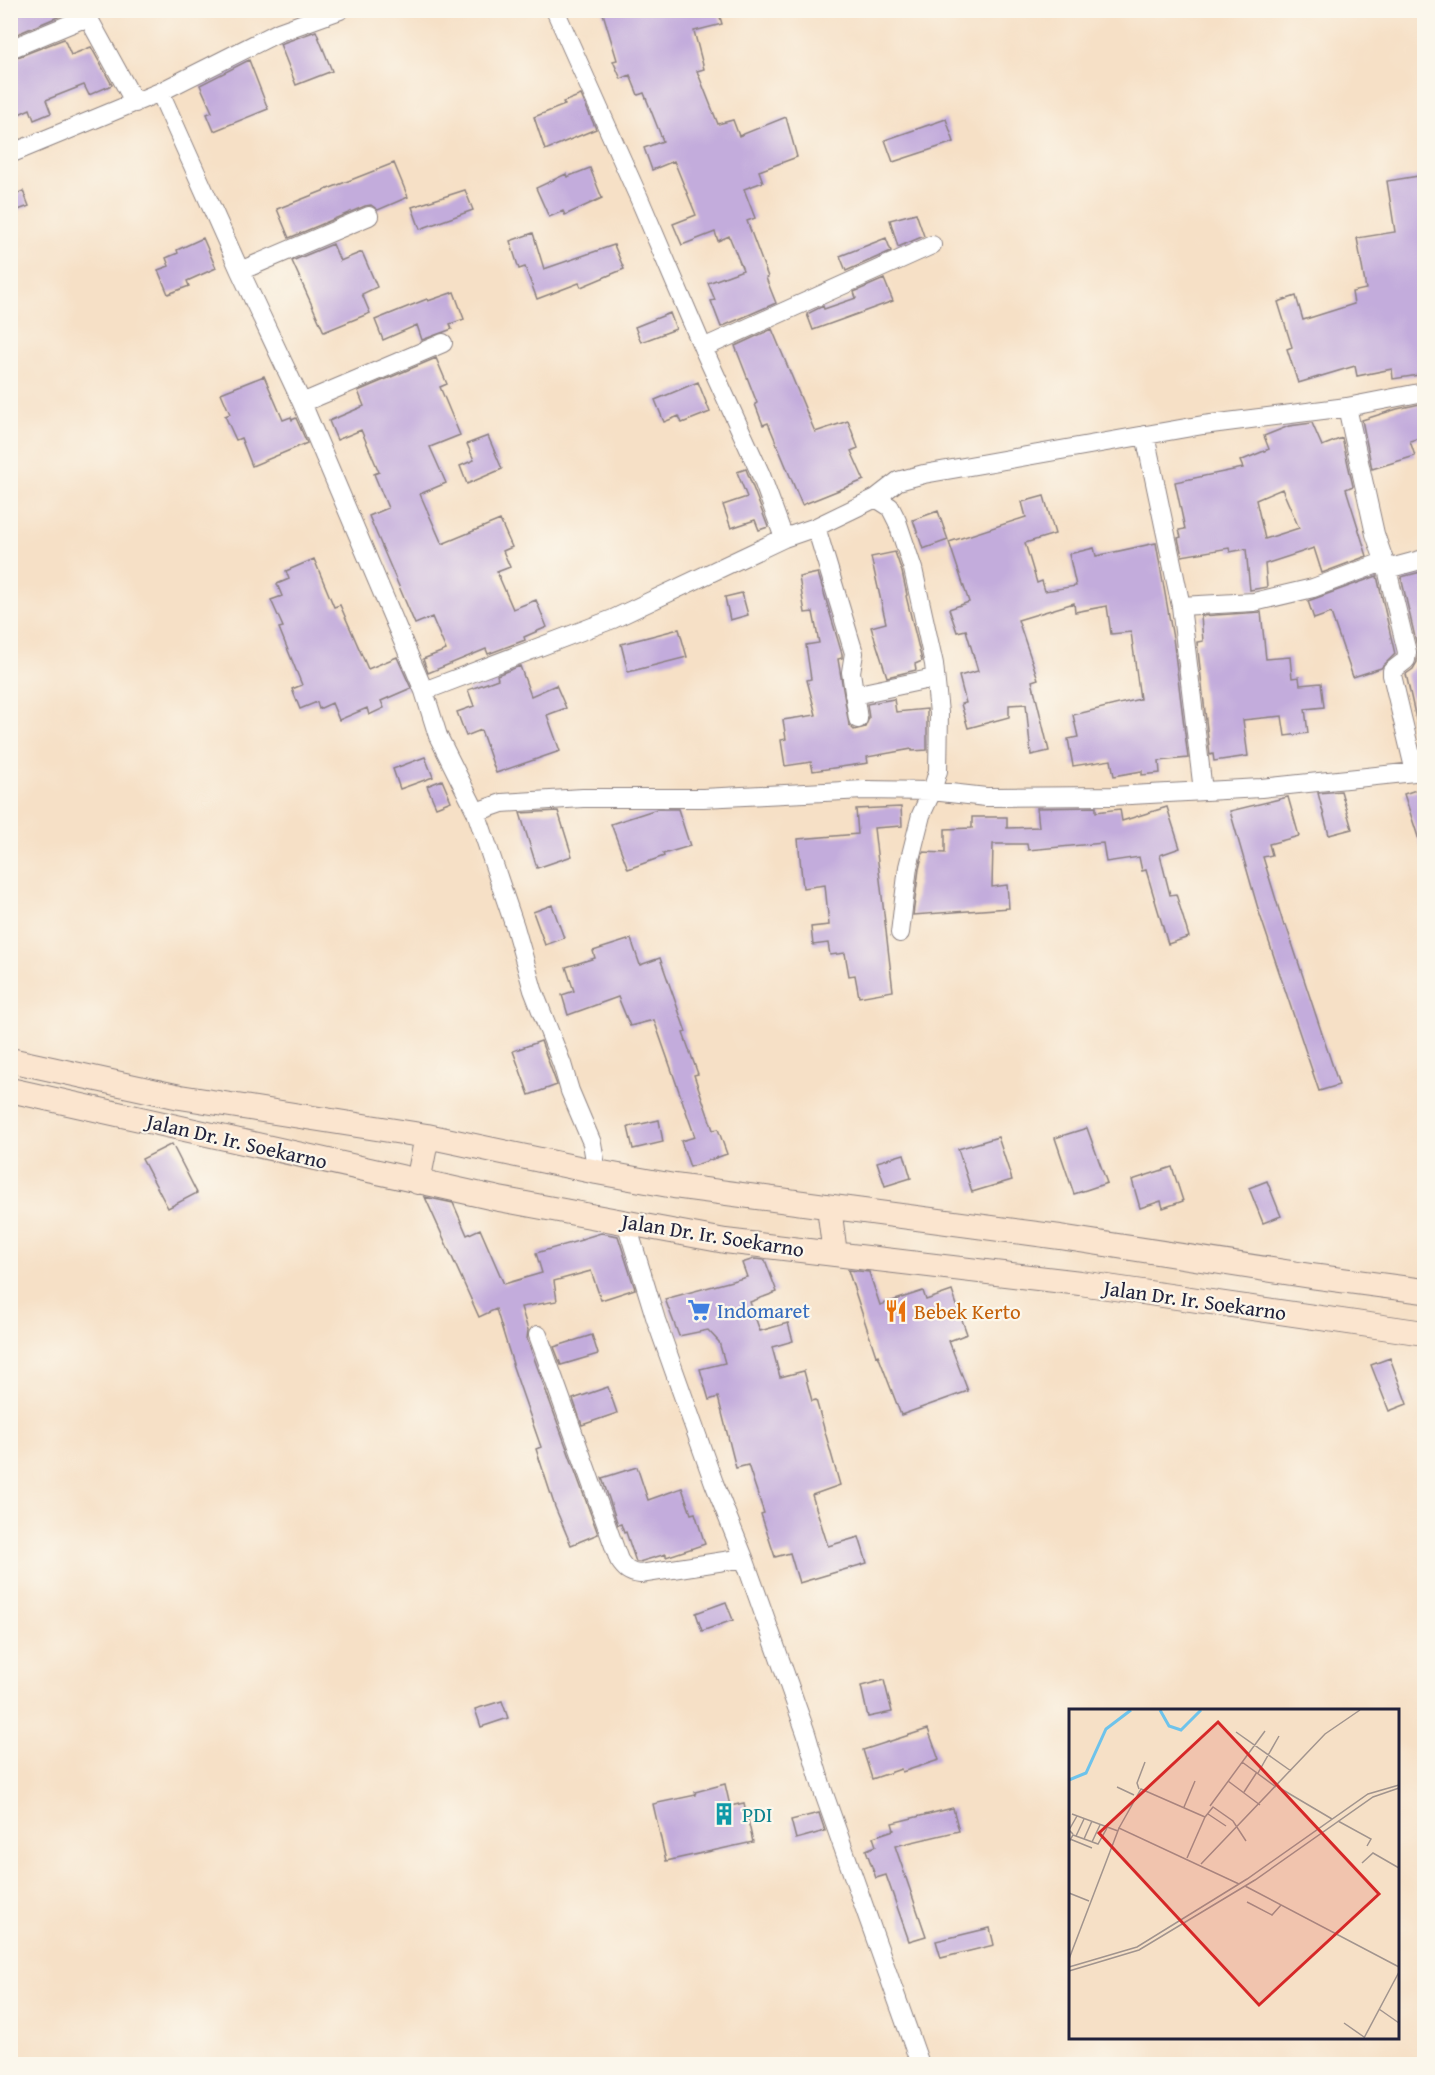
<svg xmlns="http://www.w3.org/2000/svg" width="1435" height="2075" font-family="'Gentium Book Plus',serif">
  <rect width="100%" height="100%" fill="#fbf7ec"/>
  <filter id="ink" filterUnits="userSpaceOnUse"><feTurbulence type="fractalNoise" baseFrequency=".0167" numOctaves="2"/><feDisplacementMap in="SourceGraphic" scale="12" xChannelSelector="R" yChannelSelector="G"/><feConvolveMatrix kernelMatrix="1 2 1 2 8 2 1 2 1" color-interpolation-filters="sRGB"/></filter>
  <filter id="wash" filterUnits="userSpaceOnUse"><feTurbulence type="fractalNoise" baseFrequency=".008" numOctaves="4" result="noise"/><feDisplacementMap in="SourceGraphic" scale="24" xChannelSelector="R" yChannelSelector="G"/><feGaussianBlur stdDeviation="1.35" result="paint"/><feColorMatrix in="noise" values="0 0 0 0 0 0 0 0 0 0 0 0 0 0 0 0 0 1.4 0 .05"/><feComposite in="paint" operator="in"/></filter>
  <g filter="url(#wash)">
    <rect width="100%" height="100%" fill="#f6e0c6"/>
    <g id="blocks">
      <!-- building -->
      <path fill="#c3acdc" fill-rule="evenodd" d="M10,10h48l2,6 -50,21z
        M602,10h116l4,14 -28,7 10,38 -7,2 21,53 15,-4 6,16 47,-19 11,40 -38,14 4,11 -19,7 11,29 -8,3 21,56 -2,1 10,25 -55,24 -10,-26 4,-1 -7,-17 35,-13 -14,-34 -11,5 -3,-9 -33,13 -9,-21 23,-9 -22,-54 -22,9 -8,-22 19,-7 -19,-48 -6,2 -8,-20 -9,4 -8,-18 4,-1z
        M316,31l16,40 -36,14 -16,-41z
        M64,39l7,16 20,-8 21,38 -23,10 -5,-10 -38,15 5,13 -17,7 -4,-11 -20,9v-58z
        M249,60l19,49 -54,22 -7,-17 5,-2 -12,-27z
        M581,95l15,34 -51,21 -11,-33 31,-12 -2,-3z
        M946,119l8,23 -61,20 -8,-22z
        M394,163l14,34 -30,13 -7,-5 -6,1 -76,32 -12,-29z
        M590,168l12,30 -37,17 -2,-4 -14,6 -13,-29 30,-14 1,3z
        M1425,175v199l-32,5 -1,-10 -35,7 -2,-10 -57,17 -11,-34 5,-2 -14,-45 18,-6 7,24 51,-16 -2,-12 14,-3 -9,-51 38,-6 -8,-51z
        M465,190l8,20 -53,19 -8,-22z
        M23,191l6,15 -19,7v-16z
        M916,213l8,23 -26,11 -8,-27z
        M533,233l11,36 70,-24 10,24 -43,18 -2,-4 -42,16 -12,-32 -6,2 -9,-28z
        M203,238l13,30 -29,13 2,5 -21,8 -10,-24 11,-4 -3,-8 12,-5 -1,-3z
        M886,238l5,13 -45,20 -6,-15z
        M333,244l7,17 22,-9 15,35 -15,7 8,19 -46,19 -32,-71z
        M884,279l9,22 -80,29 -6,-16 16,-8 1,3 32,-11 -2,-6z
        M454,292l10,27 -14,5 2,5 -30,11 -5,-15 -34,15 -8,-20 52,-21 1,2z
        M670,313l6,16 -35,13 -6,-15z
        M772,329l43,103 33,-11 10,27 -7,3 13,29 -62,25 -34,-82 -5,2 -8,-21 2,-1 -22,-57z
        M436,358l11,26 -7,3 20,48 -30,12 16,36 -26,11 22,50 58,-24 12,27 -9,4 7,16 -13,5 16,37 23,-9 11,27 -23,10 1,3 -37,14 -2,-5 -58,24 -5,-14 23,-9 -14,-33 -17,7 -46,-108 19,-8 -14,-34 5,-2 -18,-42 -24,10 -8,-19 35,-15 -6,-15z
        M264,376l19,44 8,-3 1,3 4,-2 11,25 -55,23 -11,-28 -5,2 -11,-24 5,-2 -9,-21z
        M698,382l12,30 -28,11 -3,-7 -15,6 -9,-22z
        M1420,404l5,12v20l-15,5 5,15 -43,13 -10,-49 35,-11z
        M1312,423l10,23 20,-8 11,48 -7,3 21,67 -45,17 -8,-25 -49,16 2,23 -17,3 -4,-41 -16,3 -1,-4 -47,8 -4,-18 3,-1 -2,-7 6,-1 -10,-47 68,-14 -3,-7 29,-12 -5,-13 25,-10zM1282,489l17,39 -34,11 -9,-39z
        M488,436l14,33 -35,15 -7,-18 14,-6 -7,-16z
        M746,469l22,58 -9,3 -4,-10 -24,8 -8,-23 24,-8 -10,-25z
        M1044,496l11,38 -30,9 12,40 5,-2 3,10 31,-5 -7,-32 25,-6 2,8 60,-13 17,95 15,120 -29,3 1,12 -18,2v-4l-28,5 -3,-16 -38,6 -5,-27 10,-2 -5,-22 67,-16 -9,-67 -20,2 -4,-28 -32,6 -1,-9 -56,17 20,59 -6,2 17,70 -18,4 -5,-51 -17,1v12l-41,11 -7,-24 5,-1 -7,-27 19,-5 -12,-41 -9,2 -8,-23 20,-7 -20,-60 77,-25 -4,-15z
        M938,511l10,29 -25,9 -10,-29z
        M895,552l7,20 5,23 -1,1 16,65 -7,3 1,6 -29,7 -16,-50 15,-4 -15,-66z
        M314,559l20,48 6,-2 28,64 29,-12 14,31 -30,13 3,7 -15,7 -2,-7 -28,12 -7,-17 -13,6 -2,-7 -17,7 -8,-20 10,-4 -23,-57 4,-1 -12,-27 11,-4 -5,-12 12,-5 -3,-8z
        M1425,571v156l-7,1 -12,-54 7,-5 4,-7 1,-12 -17,-73z
        M818,573l24,81v4l-4,1 11,66 5,5 11,-3 4,-9 -2,-14 27,-5 2,13 31,-3v41l-15,1v-2l-45,8 1,6 -55,8 -2,-9 -26,4 -4,-26 5,-1 -3,-19 33,-5 -9,-35 4,-1 -5,-34 13,-2 -6,-31 -8,1 -6,-36z
        M1377,576l18,78 -14,14 -28,9 -22,-64 -17,6 -6,-18z
        M742,593l6,22 -18,5 -5,-23z
        M1261,612l5,47 24,-2 2,21 7,-1 1,8 21,-2 3,24 -19,2 3,24 -23,3 -3,-20 -39,4 5,36 -34,5 -1,-7 -3,1 -13,-113 6,-1 -2,-25z
        M679,629l8,28 -59,15 -7,-28z
        M520,666l11,30 25,-11 10,23 -19,7 13,36 -64,22 -15,-43 -15,6 -9,-24 17,-6 -6,-16 30,-11 -1,-4z
        M425,757l8,20 -33,12 -7,-20z
        M442,780l9,21 -15,6 -9,-21z
        M1425,787v58l-4,1 -17,-52z
        M1341,791l11,38 -23,6 -11,-42z
        M1288,797l11,39 -30,8 3,11 -9,2 21,69 2,-1 53,160 -20,6 -60,-179 -29,-101z
        M901,807l1,19 -28,2 19,163 -34,6 -4,-22 -6,1 -4,-23 -15,2 -2,-12 -15,2 -2,-18 18,-2 -4,-40 -22,3 -5,-49 60,-5 -2,-25z
        M1096,807v5l24,-3 2,12 45,-14 13,41 -20,7 10,40 6,-1 13,43 -21,7 -22,-74 -4,1 -3,-14 -33,5 -3,-19 -75,7 -1,-6h-34l-1,43 15,-2 2,23 -96,7 6,-46 4,-17 22,1v-24l27,-1v-11h35v11l32,-1 -2,-19z
        M657,809h21l12,37 -27,8 1,2 -36,13 -17,-45z
        M558,811l14,45 -35,12 -17,-55z
        M552,905l12,33 -19,7 -12,-33z
        M631,939l9,26 20,-7 26,74 -3,1 15,41 -4,1 19,55 5,-1 9,25 -37,13 -9,-26 14,-4 -41,-117 -24,6 -12,-29 -50,18 -6,-20 12,-4 -8,-24 29,-9 -2,-7z
        M541,1041l16,44 -28,10 -16,-44z
        M659,1120l4,22 -30,7 -5,-22z
        M1087,1128l20,55 -33,11 -19,-56z
        M998,1137l14,43 -40,12 -14,-43z
        M172,1144l25,49 -29,15 -26,-49z
        M904,1154l7,24 -26,8 -8,-24z
        M1172,1167l11,34 -20,7 -2,-7 -21,7 -8,-28z
        M1267,1181l14,35 -18,7 -14,-35z
        M425,1197l28,6 14,32 13,-6 24,55 38,-11 -6,-20 46,-13 -1,-1 20,-6 17,3 17,53 -34,11 -10,-29 -37,10 3,20 -36,6 7,23 -1,9 71,195 -27,11 -16,-38 -19,-58 5,-2 -29,-83h1l-17,-55 -17,8z
        M754,1259l11,1 12,32 -27,10 10,29 28,-8 5,18 -21,6 8,30 24,-6 8,30 4,-1 24,85 -28,10 16,51 31,-9 8,26 -68,20 -9,-30 -15,4 -14,-43 3,-1 -16,-48 -12,3 -18,-71 -9,3 -9,-31 25,-6 -6,-21 -11,-12 -29,6 -14,-37 82,-22 -5,-14z
        M848,1270l21,2 11,33 43,-14 3,9 26,-9 15,43 -18,7 19,50 -67,24 -23,-60 -2,1z
        M592,1335l6,19 -37,11 -7,-18z
        M1390,1358l17,46 -18,7 -18,-46z
        M608,1387l9,26 -35,12 -9,-26z
        M637,1467l11,33 34,-12 9,26 4,-1 10,31 -39,13v-3l-27,8h-3l-10,-30 -2,1 -3,-9 -3,1 -16,-47z
        M726,1602l7,18 -31,11 -6,-18z
        M884,1680l8,32 -24,5 -7,-31z
        M502,1701l6,17 -27,9 -6,-18z
        M928,1729l11,31 -37,12 -1,-3 -29,10 -9,-29z
        M725,1784l5,22 14,-3 9,39 -87,19 -13,-57 43,-9 -1,-3z
        M953,1808l6,23 -64,15 31,90 -17,5 -23,-66 -10,3 -10,-28 10,-4 -3,-9 21,-7 -2,-7z
        M819,1813l6,18 -29,8 -5,-19z
        M990,1928l4,17 -53,13 -5,-17z"/>
    </g>
  </g>
  <g filter="url(#ink)">
    <use href="#blocks" fill-opacity="0" stroke="#8c8180" stroke-width="1.5"/>
    <g fill="none" stroke-linecap="round" stroke-linejoin="round">
      <!-- minor casing -->
      <g stroke="#8c8180" stroke-width="20">
        <path id="minor" d="M84,10l51,93
          M555,10l84,188 64,150 58,127 23,63 32,-11 60,-29 14,9 7,14 16,48 21,95 5,49 -1,58 -6,20 -11,24 -13,52 -8,66
          M10,49l77,-32
          M160,92l119,-60 61,-22
          M10,154l150,-62 80,179 62,132 122,288 14,45 38,76 39,115 18,63 29,74 8,27 22,52 5,29
          M240,271l129,-55
          M703,348l229,-103
          M302,403l141,-60
          M1347,407l28,127 12,35 20,83 -1,8 -14,11v4l23,97
          M1145,435l36,171 22,185
          M876,498l22,-17 26,-7 279,-49 144,-18 77,-15
          M816,527l38,126 -3,19 7,47
          M1387,569l37,-10
          M1181,606l73,-4 59,-14 70,-26
          M424,691l189,-72 171,-81
          M854,695l80,-17
          M476,812l26,-9 81,-5h120l161,-8 68,1 54,6 126,-1 149,-8 163,-17
          M626,1222l30,98 58,163 30,75 62,175 17,58 97,273
          M538,1335l81,225c6,9 10,13 21,14l104,-16"/>
      </g>
      <!-- secondary casing -->
      <g stroke="#8c8180" stroke-width="26">
        <path id="secondary" d="M10,1060l170,37 247,39 170,36 77,14 386,51 251,39 113,15
          M10,1090l489,109 226,42 355,42 344,50
          M418,1182l9,-46
          M829,1207l6,47"/>
      </g>
      <!-- minor -->
      <use href="#minor" stroke="#fff" stroke-width="18"/>
      <!-- secondary -->
      <use href="#secondary" stroke="#fbe5cf" stroke-width="24"/>
    </g>
  </g>
  <!-- icons -->
  <defs>
    <g id="supermarket-bare" transform="scale(1.8)"><path d="M-6-5.5h2.5l.6 2H6L4.5 2H-2.5L-4.4-4H-6ZM-1.5 3.2a1.3 1.3 0 1 0 .1 0ZM3 3.2a1.3 1.3 0 1 0 .1 0Z" fill="#3f7fe0" stroke="#fbf7ec" stroke-width="2.5" paint-order="stroke"/></g>
    <g id="restaurant-bare" transform="scale(1.8)"><path d="M-5-6h1v4h1v-4h1v4h1v-4h1v5L-1.5 .5V6h-2V.5L-5-1ZM5-6V6H3V1.5H1.5Q1.5-4 5-6Z" fill="#e8710a" stroke="#fbf7ec" stroke-width="2.5" paint-order="stroke"/></g>
    <g id="building-bare" transform="scale(1.8)"><path d="M-4-6H4V6H1V3H-1V6H-4ZM-2.5-4.3h1.7v1.8h-1.7ZM.8-4.3h1.7v1.8H.8ZM-2.5-1h1.7V.8h-1.7ZM.8-1h1.7V.8H.8Z" fill="#0f9aa8" stroke="#fbf7ec" stroke-width="2.5" paint-order="stroke"/></g>
  </defs>
  <g fill-rule="evenodd">
    <use href="#supermarket-bare" x="699" y="1310"/>
    <use href="#restaurant-bare" x="896" y="1311"/>
    <use href="#building-bare" x="724" y="1814"/>
  </g>
  <g text-anchor="middle" dominant-baseline="central" stroke-width="4.5" stroke-linejoin="round" paint-order="stroke">
    <!-- street labels -->
    <g font-size="21" fill="#22223b" stroke="#fbf7ec">
      <text transform="translate(237 1141) rotate(13)">Jalan Dr. Ir. Soekarno</text>
      <text transform="translate(713 1235) rotate(9)">Jalan Dr. Ir. Soekarno</text>
      <text transform="translate(1195 1300) rotate(8)">Jalan Dr. Ir. Soekarno</text>
    </g>
    <!-- shop labels -->
    <g font-size="21" fill="#366cbe" stroke="#fbf7ec" text-anchor="start">
      <text x="717" y="1310">Indomaret</text>
    </g>
    <!-- food labels -->
    <g font-size="21" fill="#c56008" stroke="#fbf7ec" text-anchor="start">
      <text x="914" y="1311">Bebek Kerto</text>
    </g>
    <!-- culture labels -->
    <g font-size="21" fill="#0d838f" stroke="#fbf7ec" text-anchor="start">
      <text x="742" y="1814">PDI</text>
    </g>
  </g>
  <!-- overview -->
  <g transform="translate(1069 1709)">
    <rect width="330" height="330" fill="#f6e0c6"/>
    <path fill="none" stroke="#6ec3eb" stroke-width="3" d="M91,1l9,16 12,4 20,-20M0,71l17,-7 20,-44 25,-19"/>
    <path fill="none" stroke="#a1948e" stroke-width="1.5" d="M167,23l55,39M173,53l34,25M189,64l21,-37M159,72l32,24M48,78l17,8M209,78l54,32M70,80l-2,-6 8,-21M175,83l13,-20M141,97l55,-75M115,98l11,-26M3,105l46,17M139,105l18,12M269,112l33,18 -4,7M50,119l22,-39 64,28 8,-10 20,14 13,20M4,125l-4,-4 8,-14M7,127l8,-17M1,130l22,9M15,130l8,-18M0,133l4,-7 25,9 9,-16M23,133l8,-17M118,149l18,-41M293,154l11,-10 26,15M132,155l124,-130 35,-24M176,177l154,81M0,184l20,8M178,193l25,13 9,-10M0,250l50,-131 120,56M0,258l68,-20 110,-68 121,-85 31,-9M0,262l70,-21 116,-70 118,-83 26,-9M310,300l20,14M275,314l20,14M295,329l35,-66"/>
    <path fill="#d62828" fill-opacity="0.15" stroke="#d62828" stroke-width="3" d="M149,13l161,172 -120,111 -160,-172z"/>
    <rect width="330" height="330" fill="none" stroke="#22223b" stroke-width="3"/>
  </g>
  <!-- margin -->
  <rect width="1435" height="2075" fill="none" stroke="#fbf7ec" stroke-width="36"/>
</svg>
